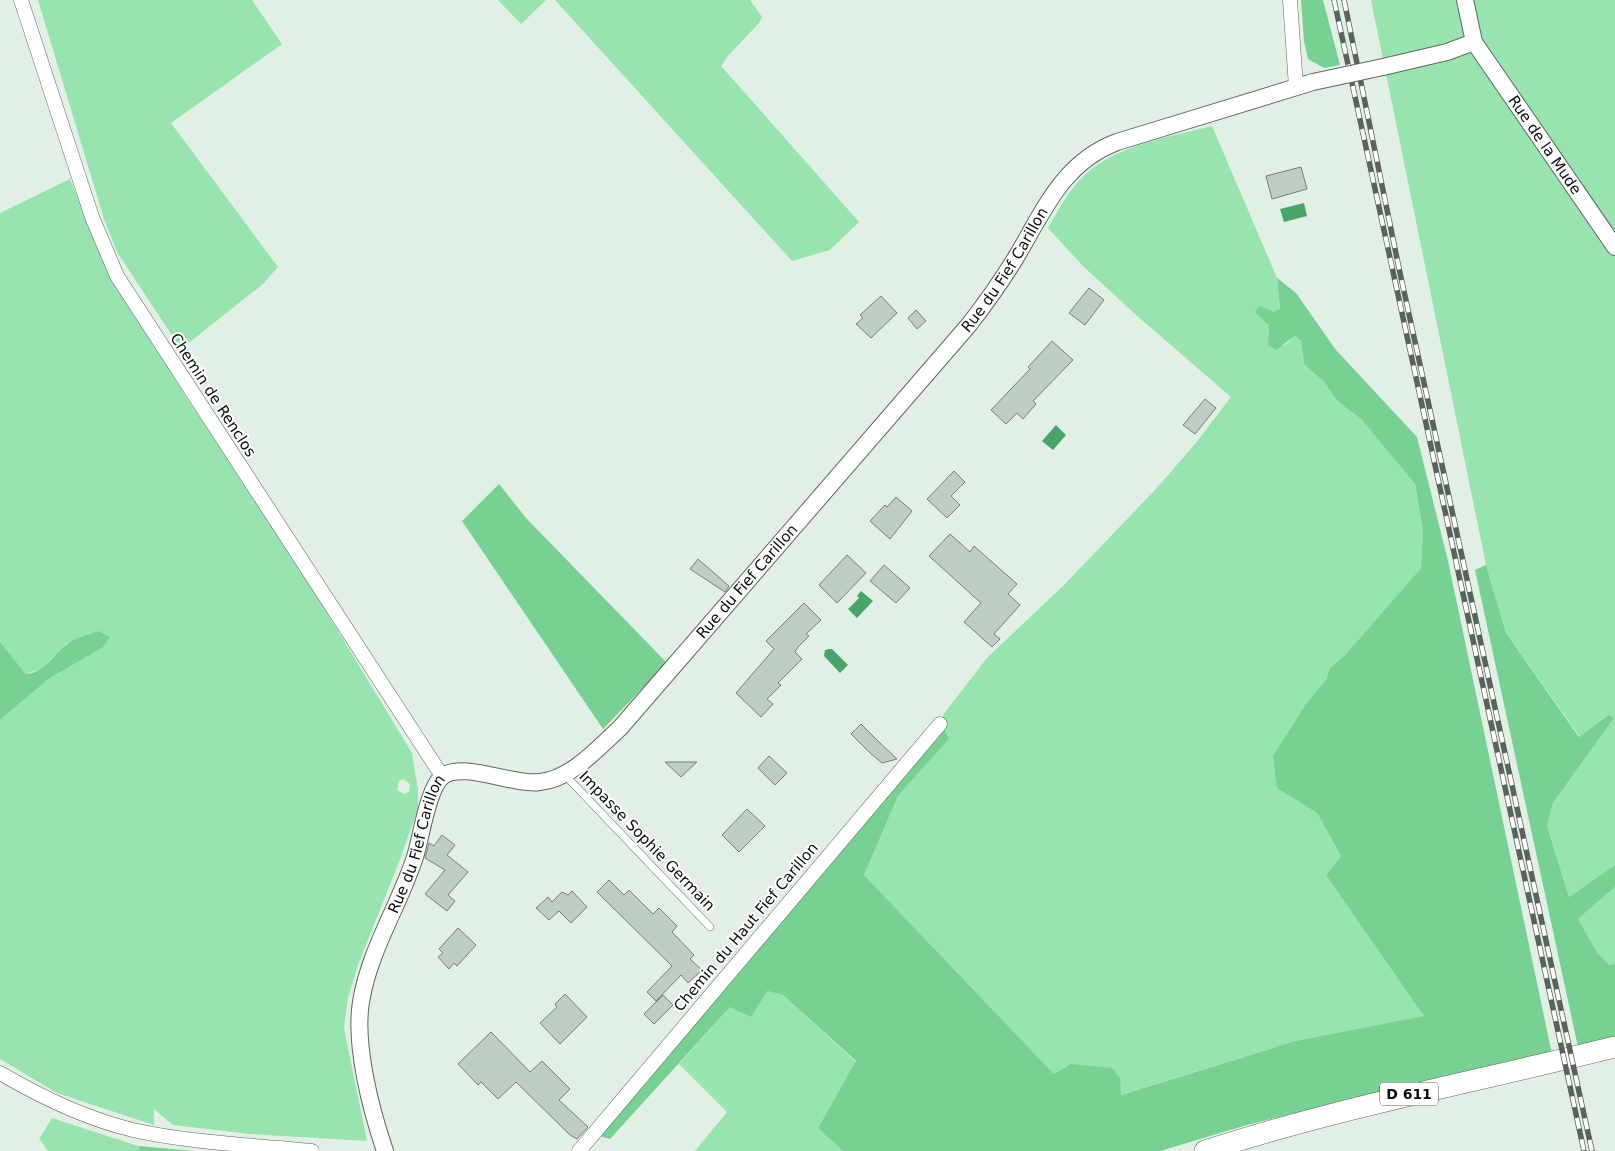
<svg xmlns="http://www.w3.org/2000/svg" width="1615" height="1151" font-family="'DejaVu Sans',sans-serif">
  <rect width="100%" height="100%" fill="#e1efe4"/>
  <!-- green -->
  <path fill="#97e4ae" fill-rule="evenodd" d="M38,0h214l30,44 -111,79 107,144 -15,17 -82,65 -64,-97 -13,-33z
    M498,0h48l-25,24z
    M555,0h195l12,17 -3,6 -32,34 -6,9 138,156 -29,28 -38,11z
    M1371,0h244v865l-46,32 -22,-71 6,-23 61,-85 -5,-3 -29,22 -74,-104 -20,-68z
    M1212,126l65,152 3,31c-13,7 -11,23 -12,36h17l10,-9 6,5 3,23 20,18 13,19 24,18 54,65 8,47 -2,37 -75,86 -16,14 -4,12 -18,21 -31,87 40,25 24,43 -15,19 99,141 -130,25 -175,54 -66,-21 -190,-199 34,-79 51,-57 -6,-13v-11l44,-57 78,-74 90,-94 40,-46 36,-47 -96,-83 -52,-48 -35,-38c11,-19 22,-41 40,-56 31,-27 85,-36 124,-46z
    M70,179l30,74 84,141 97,143 131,216 6,37v19l-19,53 -41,103 -10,33 -4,30 23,113 -117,-7 -77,-9 -19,-16v16l-97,-32 -57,-34v-339l50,-42 52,-30 -4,-17 -31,12 -26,26 -15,5 -26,-32v-429zM403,779l7,5 -1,8 -5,2 -7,-4 2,-9z
    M1615,887v77l-6,1 -12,-13 -19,-33z
    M767,991l16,4 73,67 -38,66 25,23h-148l32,-39 -48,-48 52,-58z
    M52,1118l86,28 2,5h-92l-9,-12z"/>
  <!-- forest -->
  <path fill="#76d193" d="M1301,0h22l17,65 -16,3 -16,-9 -4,-18z
    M1277,278l19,15 40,57 81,87 31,124 104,493 -169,37 -136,34 -87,26h-317l-25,-23 38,-67 -73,-66 -16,-4 -16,26 -21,-10 -120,132 -10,-3 343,-410 6,13 -51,57 -34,79 190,199 17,-10 41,4 8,10 1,17 174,-54 129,-25 -98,-141 15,-19 -24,-43 -40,-25 -4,-32 35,-55 18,-21 4,-12 16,-14 75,-86 2,-37 -8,-47 -54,-65 -24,-18 -13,-19 -20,-18 -3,-23 -6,-5 -19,14 -8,-5 1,-20 -14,-13 4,-6 15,6 6,-3z
    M499,484l27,34 141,145 -64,66 -141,-208z
    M1486,565l20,68 73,104 30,-22 5,3 -61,85 -6,23 22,71 46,-32v22l-37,32 19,33 12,13 6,-1v76l-37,7 -103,-477z
    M98,631l12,6 -8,11 -52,30 -50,42v-78l26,32c18,-1 27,-19 40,-29 8,-7 22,-10 32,-14z
    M138,1146l56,5h-54z"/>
  <!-- water -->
  <path fill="#48a469" d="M1304,203l3,13 -23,6 -4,-13z
    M1056,425l10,10 -13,15 -11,-9z
    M861,591l12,10 -16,17 -9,-9 11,-11 -2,-2z
    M829,649h3l16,16 -8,8 -16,-17 1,-6z"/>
  <!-- building -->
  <path fill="#c0cdc3" stroke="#758178" d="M1301,167l6,22 -35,10 -6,-23z
    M1089,288l15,12 -19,25 -16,-12z
    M881,296l16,17 -26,25 -15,-14 7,-6 -3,-3z
    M916,310l10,11 -9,8 -9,-11z
    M1052,341l21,19 -40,41 3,3 -13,15 -6,-6 -11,11 -15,-14 39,-41 -2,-2z
    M1205,399l11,9 -21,26 -12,-9z
    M954,471l11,11 -14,14 9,9 -13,13 -20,-19z
    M896,497l16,14 -22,28 -20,-18 15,-16 2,2z
    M950,534l20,18 4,-6 43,38 -9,10 12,11 -26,29 6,5 -8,8 -28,-25 17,-19 -52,-47z
    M847,555l19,18 -29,30 -18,-18z
    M698,559l31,27 -4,6 -35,-23z
    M884,565l26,23 -14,15 -26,-22z
    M804,603l17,17 -15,14 3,2 -11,11 -3,5 7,7 -24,24 3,2 -14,14 6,5 -12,13 -25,-24 38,-44 -8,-8z
    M861,724l18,18 18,17 -15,4 -13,-11 -18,-18z
    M769,756l18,17 -12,12 -17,-17z
    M665,762h32l-16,15z
    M747,809l18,17 -26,26 -17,-17z
    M442,835l13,10 -8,10 21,17 -20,23 7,6 -8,10 -22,-17 20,-24 -20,-12 4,-15 5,3z
    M609,880l15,15 5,-5 24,24 6,-6 18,18 -5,6 22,23 -4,4 12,11 -14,13 -7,-8 -25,26 -9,-9 25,-26 -75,-74z
    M572,891l15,16 -16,16 -12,-12 -10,9 -13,-12 12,-11 4,5 10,-10 6,3z
    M458,928l18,17 -19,21 -3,-3 -5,6 -11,-12 5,-4 -4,-4z
    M565,994l22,23 -27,27 -20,-21 17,-16 -2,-3z
    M663,995l10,10 -19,19 -10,-10z
    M491,1032l39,40 12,-11 28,28 -11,11 29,27 -11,12 -7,-4 -54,-53 -18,17 -17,-17 -3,3 -20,-21z"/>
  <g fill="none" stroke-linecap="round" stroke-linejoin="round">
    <!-- service casing -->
    <g stroke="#5d685f" stroke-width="8">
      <path id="service" d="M564,774l146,153"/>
    </g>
    <!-- minor casing -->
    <g stroke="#5d685f" stroke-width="15">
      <path id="minor" d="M21,0l71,217 25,59 325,500
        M1290,0l6,87
        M0,1073c41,24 87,46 133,57 58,13 120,15 179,21
        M579,1151l361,-427"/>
    </g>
    <!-- tertiary casing -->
    <g stroke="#5d685f" stroke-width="18">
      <g id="tertiary">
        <path id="s1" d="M1465,0l9,42 141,205"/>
        <path d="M1383,67l64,-15 27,-10"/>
        <path id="s2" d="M385,1151c-14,-41 -31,-106 -24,-149 8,-51 38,-96 54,-145 6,-19 13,-70 28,-81 20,-15 71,10 97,6 31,-3 58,-34 80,-54l348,-402c18,-23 35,-47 50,-72 27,-46 46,-92 99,-112l196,-60"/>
      </g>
    </g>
    <!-- primary casing -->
    <g stroke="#5d685f" stroke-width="22">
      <path id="primary" d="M1205,1151c135,-44 273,-70 410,-104"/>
    </g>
    <!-- service -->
    <use href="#service" stroke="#fff" stroke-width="7"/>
    <!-- minor -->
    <use href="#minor" stroke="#fff" stroke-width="14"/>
    <!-- tertiary -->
    <use href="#tertiary" stroke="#fff" stroke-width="16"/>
    <!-- primary -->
    <use href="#primary" stroke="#fff" stroke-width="21"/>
    <!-- rail casing -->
    <g stroke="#5b625c" stroke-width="5.5">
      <path id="rail" d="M1334,0l250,1151
        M1344,0l56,273 192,878"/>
    </g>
    <!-- rail -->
    <use href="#rail" stroke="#fff" stroke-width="4" stroke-dasharray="11" stroke-linecap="butt"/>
    <!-- tertiary-bridge casing -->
    <g stroke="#5d685f" stroke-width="18" stroke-linecap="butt">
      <path id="tertiary-bridge" d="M1313,82l70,-15"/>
    </g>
    <!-- tertiary-bridge -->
    <use href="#tertiary-bridge" stroke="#fff" stroke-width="16"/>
  </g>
  <g text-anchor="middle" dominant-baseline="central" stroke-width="4" stroke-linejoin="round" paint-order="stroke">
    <!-- shield labels -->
    <rect fill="#fff" stroke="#535654" stroke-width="1" x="1380" y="1082.5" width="58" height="23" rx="4"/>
    <g font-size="14" font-weight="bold" fill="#090d0a">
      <text x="1409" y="1094">D 611</text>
    </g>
    <!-- street labels -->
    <g font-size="15" fill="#090d0a" stroke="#fff">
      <text stroke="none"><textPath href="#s1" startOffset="168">Rue de la Mude</textPath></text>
      <text stroke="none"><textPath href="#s2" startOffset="1190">Rue du Fief Carillon</textPath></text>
      <text transform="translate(213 395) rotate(57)">Chemin de Renclos</text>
      <text stroke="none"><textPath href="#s2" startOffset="785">Rue du Fief Carillon</textPath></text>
      <text transform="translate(647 841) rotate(46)">Impasse Sophie Germain</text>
      <text stroke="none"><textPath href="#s2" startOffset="320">Rue du Fief Carillon</textPath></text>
      <text transform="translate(746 927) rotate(-50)">Chemin du Haut Fief Carillon</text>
    </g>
  </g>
</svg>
